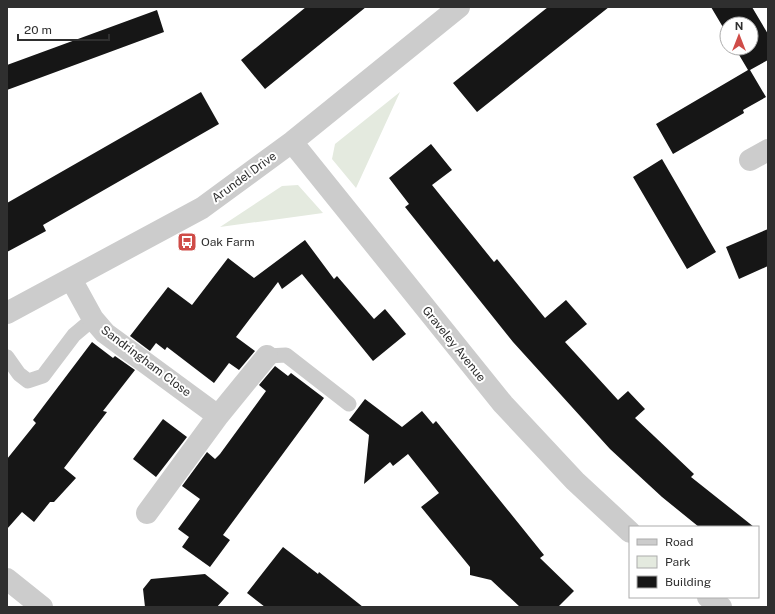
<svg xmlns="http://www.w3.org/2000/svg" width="775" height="614" font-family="'Public Sans',sans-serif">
  <rect width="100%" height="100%" fill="#fff"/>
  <!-- green -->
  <path fill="#e4eadf" d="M400,92l-44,96 -24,-29 3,-15z
    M298,185l25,28 -103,14 62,-41z"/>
  <!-- building -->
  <path fill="#161616" d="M306,7h60l-101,82 -24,-29z
    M548,7h61l-132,105 -24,-29z
    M711,7h41l16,27v26l-18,10 16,27 -23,13 1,3 -71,41 -17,-30 92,-54 -13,-22h16v-24h-24v10z
    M157,10l7,22 -157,58v-25z
    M201,92l18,32 -176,101 3,6 -39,21v-49z
    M431,144l21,26 -20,15 62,77 3,-3 48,59 21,-18 21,24 -22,18 53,58 10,-9 17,18 -10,9 59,56 -3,3 63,50h-55l-37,-30 -52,-48 -97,-107 -108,-135 4,-3 -20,-26z
    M662,159l54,93 -29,17 -54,-92z
    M768,229v37l-29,13 -13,-32z
    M305,240l29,39 3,-3 37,43 11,-10 21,25 -33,27 -71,-87 -20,15 -4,-7 -42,55 19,14 -16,19 -10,-7 -15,20 -47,-36 -2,3 -9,-7 -6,8 -20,-15 38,-49 24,18 36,-47 26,20z
    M92,342l21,16 2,-2 20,14 -32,41 4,1 -43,56 12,10 -22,24h-4l-16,20 -12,-10 -15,17v-70l29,-36 -3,-3z
    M275,366l13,10 3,-3 33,25 -101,137 7,5 -20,27 -28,-20 7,-10 -11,-8 22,-30 -18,-13 25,-34 8,7 5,-5 46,-63 -7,-6z
    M365,399l37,28 20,-16 11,13 3,-3 108,134 -4,3 34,33 -16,16h-38l-29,-27 -21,-5v-8l-49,-60 18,-14 -31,-39 -15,12 -3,-4 -26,22 5,-49 -20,-15z
    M163,419l24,18 -31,40 -23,-18z
    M283,547l35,27 1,-2 44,35h-98l-18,-14z
    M205,574l24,19 -12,14h-72l-2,-18 8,-10z"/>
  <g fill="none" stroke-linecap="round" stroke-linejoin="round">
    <!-- lane -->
    <path stroke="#ccc" stroke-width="15" d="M267,356l19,-1 63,49
      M7,357l12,17 9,7 15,-5 31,-41 19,-16"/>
    <!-- street -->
    <path stroke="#ccc" stroke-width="22" d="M292,142l211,262 72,77 55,51
      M750,160l18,-10
      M71,279l22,40 12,14 113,83
      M7,313l195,-105 90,-66 167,-135
      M147,513l71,-97 49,-60
      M7,579l35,28
      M708,597l13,10"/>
  </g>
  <!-- icons -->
  <defs>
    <g id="bus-square" transform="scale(1)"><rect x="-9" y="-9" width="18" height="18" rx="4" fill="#cf4c48" stroke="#fff"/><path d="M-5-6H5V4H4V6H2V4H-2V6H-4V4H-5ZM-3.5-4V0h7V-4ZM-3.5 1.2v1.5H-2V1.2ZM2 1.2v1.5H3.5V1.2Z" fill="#fff"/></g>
  </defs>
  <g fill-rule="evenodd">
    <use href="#bus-square" x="187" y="242"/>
  </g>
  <g text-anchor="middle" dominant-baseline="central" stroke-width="4" stroke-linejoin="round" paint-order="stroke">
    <!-- street labels -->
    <g font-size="12" fill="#2f2f2f" stroke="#fff">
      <text transform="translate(244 177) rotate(-36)">Arundel Drive</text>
      <text transform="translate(454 344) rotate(51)">Graveley Avenue</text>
      <text transform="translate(146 361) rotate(37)">Sandringham Close</text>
    </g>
    <!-- poi labels -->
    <g font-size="12" fill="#2f2f2f" stroke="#fff" text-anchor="start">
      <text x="201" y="242">Oak Farm</text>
    </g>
  </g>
  <!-- border -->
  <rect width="775" height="614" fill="none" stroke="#2f2f2f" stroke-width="16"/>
  <!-- legend -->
  <rect x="629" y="526" width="130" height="72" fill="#ffffff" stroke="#acacac"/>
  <rect x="637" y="539" width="20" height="6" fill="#cccccc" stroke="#acacac"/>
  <text x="665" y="546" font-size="12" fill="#2f2f2f">Road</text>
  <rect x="637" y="556" width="20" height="12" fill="#e4eadf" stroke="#acacac"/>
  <text x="665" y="566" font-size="12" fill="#2f2f2f">Park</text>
  <rect x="637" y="576" width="20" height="12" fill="#161616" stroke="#acacac"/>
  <text x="665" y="586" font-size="12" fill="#2f2f2f">Building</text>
  <!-- north arrow -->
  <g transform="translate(739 36)"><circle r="19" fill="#ffffff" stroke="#acacac"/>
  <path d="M0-3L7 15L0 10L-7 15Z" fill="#cf4c48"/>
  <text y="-6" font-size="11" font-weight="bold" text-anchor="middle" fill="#2f2f2f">N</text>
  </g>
  <!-- scale -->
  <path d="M18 34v6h91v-6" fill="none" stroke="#2f2f2f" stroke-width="2"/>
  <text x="24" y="34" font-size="12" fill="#2f2f2f" stroke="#ffffff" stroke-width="3" paint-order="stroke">20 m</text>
</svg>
